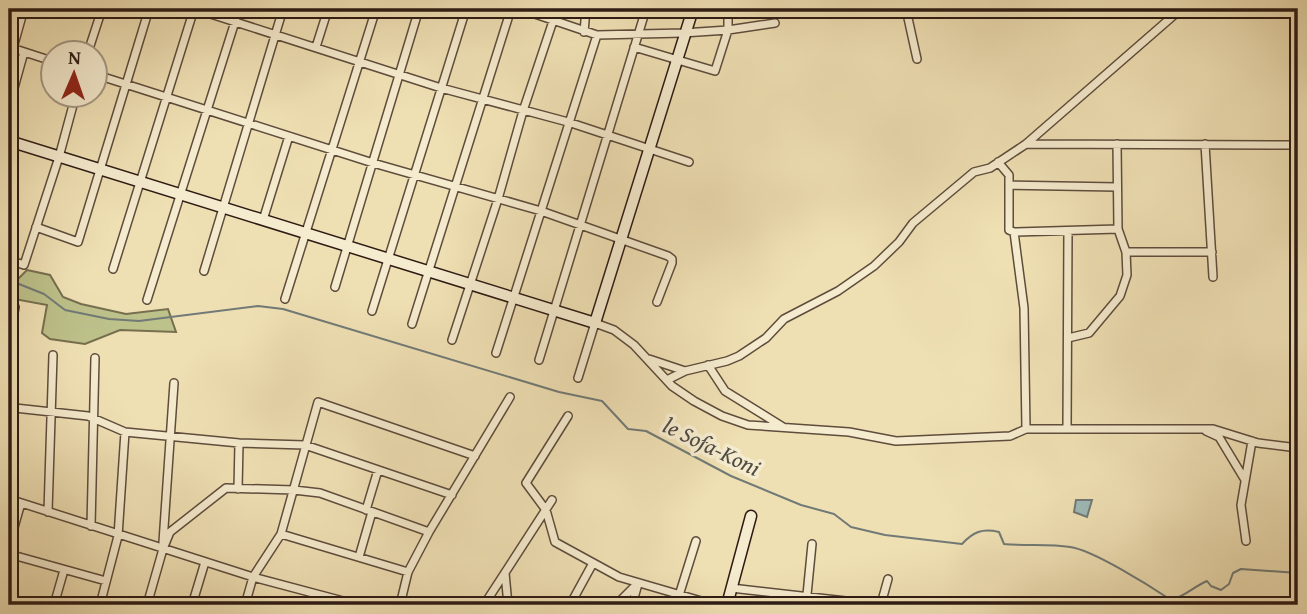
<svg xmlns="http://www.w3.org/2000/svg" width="1307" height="614" font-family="'Gentium Book Plus',serif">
  <rect width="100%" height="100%" fill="#efe0b4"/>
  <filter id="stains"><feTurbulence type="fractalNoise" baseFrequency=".00286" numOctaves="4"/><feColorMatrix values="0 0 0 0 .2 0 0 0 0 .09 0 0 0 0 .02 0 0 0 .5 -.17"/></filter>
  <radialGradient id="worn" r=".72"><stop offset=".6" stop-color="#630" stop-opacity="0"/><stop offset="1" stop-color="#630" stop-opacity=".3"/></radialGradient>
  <!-- green -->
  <path fill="#bdc18a" stroke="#756e4f" stroke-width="2" d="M27,270l23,5 13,22 18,7 45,10 42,-5 8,23 -56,-2 -35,14 -35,-5 -8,-6 5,-28 -38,-7v-10z"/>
  <!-- water -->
  <path fill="#9ebab8" stroke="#717a76" stroke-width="2" d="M1076,500h16l-5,17 -13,-5z"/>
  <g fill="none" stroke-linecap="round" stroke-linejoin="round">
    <!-- stream -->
    <path stroke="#717a76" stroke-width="2" d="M9,288l10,-4 25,10 21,16 44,9 30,2 119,-15 25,3 276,83 43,9 26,28 18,2 85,45 70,29 33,9 17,13 34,8 77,9c11,-12 20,-16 37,-12l5,12c22,2 46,0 66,3 23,3 80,39 101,53 15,-4 22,-13 36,-19l4,5 10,4 8,-6 4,-11 8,-4 57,4"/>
    <!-- street casing -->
    <g stroke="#5e4c3c" stroke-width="10">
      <path id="street" d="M195,9l246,79 127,34 121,40
        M520,9l77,26 86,-2 45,-3 47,-7
        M906,9l11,50
        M584,32l2,-23
        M9,47l43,14
        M316,47l12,-38
        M634,47l81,24 13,-41v-21
        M13,48l11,-39
        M88,52l14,-43
        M94,74l279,89 168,48 127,45 4,3v4l-15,39
        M9,106l15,-54
        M1027,144l271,1
        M1205,144l8,133
        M998,162l11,13v55l5,2 104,-3
        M1009,185l108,2
        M263,220l26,-84
        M36,227l42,15 71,-233
        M1014,232l10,76 2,121
        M1126,252h86
        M9,260l15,5 35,-108 17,-63
        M113,269l81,-260
        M204,271l79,-262
        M335,287l84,-278
        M285,299l91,-290
        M147,300l92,-291
        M372,311l94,-302
        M412,324l99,-315
        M1068,338l21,-5 31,-37 7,-21 -1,-23 -8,-23 -1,-85
        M9,339l6,-32
        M452,340l46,-141 25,-88 30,-90 -3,-12
        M496,353l101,-318
        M649,359l36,12
        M539,360l107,-351
        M708,365l17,26 58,36
        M578,378l17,-55 19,7 20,15 38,41 22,15 28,15 26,9 101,7 47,9 114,-5 16,-7h187l45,14 40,5
        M667,380l18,-9 42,-10 12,-5 27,-18 18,-19 54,-28 36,-25 25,-24 14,-19 61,-51 16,-4 36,-24 155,-135
        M9,405l6,3 73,8 37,16 114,11 66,2 147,50
        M568,416l-42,67 20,27 9,32 64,35 96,28
        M1067,429l1,-198
        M1206,431l13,6 26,43
        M238,489l1,-46
        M9,499l244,78 105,28
        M366,510l12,-40
        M48,512l5,-157
        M91,526l4,-168
        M1246,541l-5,-36 11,-64
        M163,542l11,-159
        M9,545l12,-42
        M9,554l97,27
        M359,557l13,-45
        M408,572l-127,-38 37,-132 157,54
        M505,573l3,32
        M731,588l150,17
        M881,604l7,-25
        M54,605l10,-35
        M100,605l18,-69 7,-104
        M147,605l16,-56 7,-17 56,-44 68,2 26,3 109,39
        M192,605l13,-43
        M245,605l8,-28 28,-43
        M400,605l8,-33 21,-40 81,-135
        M484,605l68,-105
        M570,605l23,-42
        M616,605l22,-22
        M632,605l6,-21
        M676,605l20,-64
        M806,605l6,-61"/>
    </g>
    <!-- secondary casing -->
    <g stroke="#2d1b14" stroke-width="13">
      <path id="secondary" d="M9,141l586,182 98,-314
        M727,605l24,-89"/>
    </g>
    <!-- street -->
    <use href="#street" stroke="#f5ebce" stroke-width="7"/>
    <!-- secondary -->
    <use href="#secondary" stroke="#f5ebce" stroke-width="10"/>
  </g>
  <g text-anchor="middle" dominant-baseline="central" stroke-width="7" stroke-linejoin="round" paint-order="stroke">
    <!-- water labels -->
    <g font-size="23" font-style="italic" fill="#4f4b45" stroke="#f5ebce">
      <text transform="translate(712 446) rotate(26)">le Sofa-Koni</text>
    </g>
  </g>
  <!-- margin -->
  <rect width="1307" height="614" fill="none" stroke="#efe0b4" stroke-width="35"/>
  <rect x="10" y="10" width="1286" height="593" fill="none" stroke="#2d1b14" stroke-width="3.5"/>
  <rect x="18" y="18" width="1272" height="579" fill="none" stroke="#2d1b14" stroke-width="2"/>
  <!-- north arrow -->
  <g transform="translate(74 74) rotate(2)"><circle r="33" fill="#f5ebce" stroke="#a59884" stroke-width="2"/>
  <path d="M0-5L12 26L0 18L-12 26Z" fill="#8f2418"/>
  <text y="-10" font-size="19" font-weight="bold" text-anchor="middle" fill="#2d1b14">N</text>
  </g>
  <rect width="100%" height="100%" filter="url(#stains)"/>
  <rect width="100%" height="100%" fill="url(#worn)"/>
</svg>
